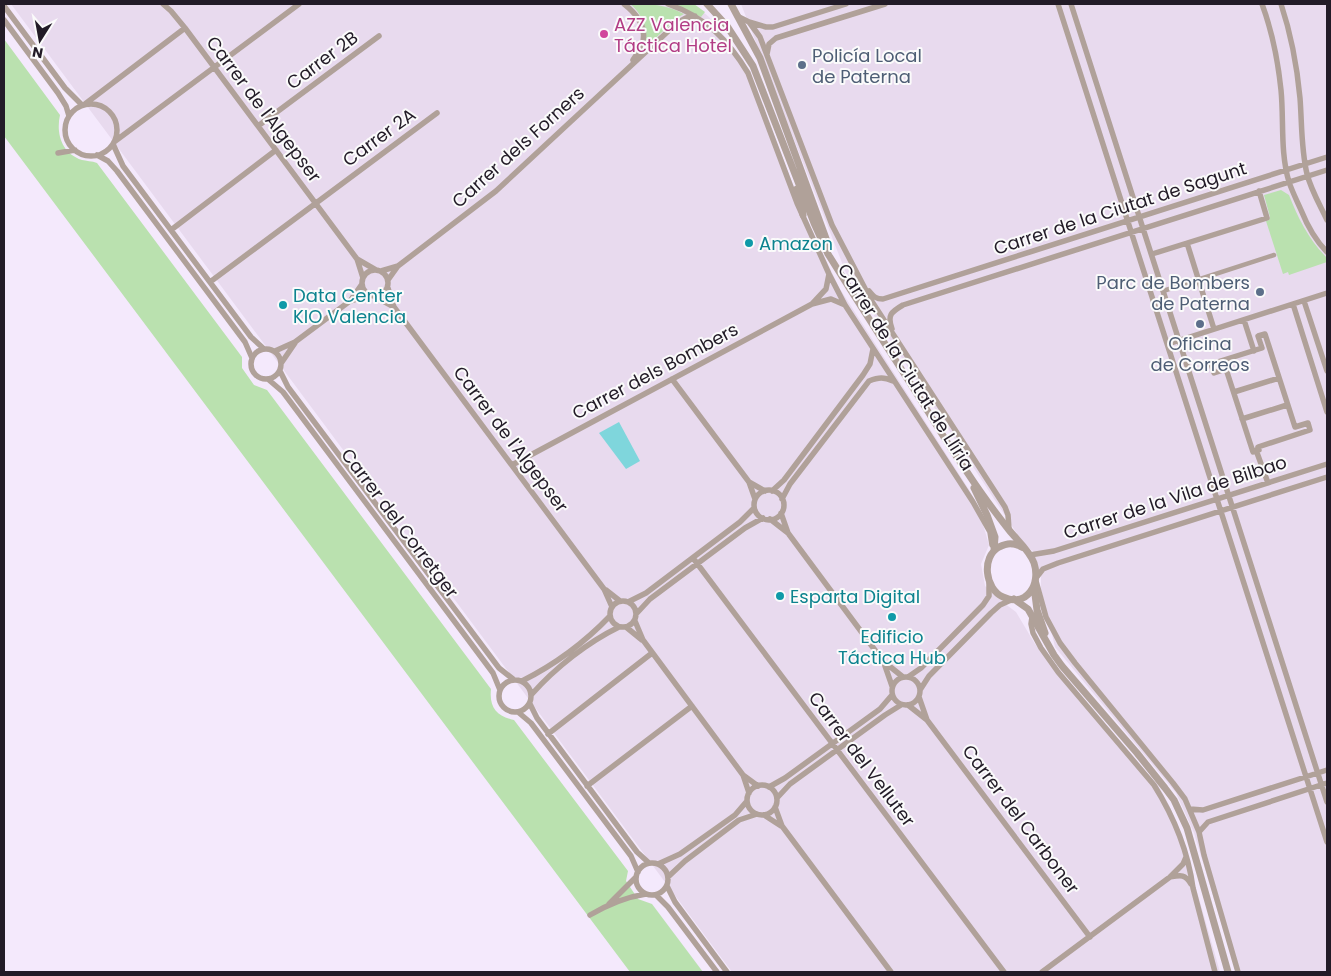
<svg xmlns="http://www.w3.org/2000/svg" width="1331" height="976" font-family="Poppins,sans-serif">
  <rect width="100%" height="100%" fill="#f4e9fc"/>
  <!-- industrial -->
  <path fill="#e8daee" d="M11,4h680l5,2 13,11 35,44 66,166 30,62 128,199 9,16 12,41 -8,19 4,22 19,17 12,9 19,32 123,141 12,22 10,25 40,140h-488z
    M741,4h586v968h-91l-42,-139 -18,-40 -121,-146 -14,-58v-12l-8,-26 -8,-5 -179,-273z"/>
  <!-- green -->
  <path fill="#bae1af" d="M630,4c20,0 36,0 54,10l-7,4 -33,31c-3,-20 4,-31 -14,-45z
    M675,4h19l11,8 -4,5z
    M4,39l56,76c-4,18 1,38 22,45 4,1 10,1 15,3l145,194v11l12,17 13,5 224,299c-2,19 6,27 23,31l114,151 -2,10 12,18 14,5 51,68h-73l-626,-836z
    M1281,190l8,5c9,23 20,45 38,63v4l-38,13 -1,-3 -5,2 -17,-53 3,-1 1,-3 -6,-22z"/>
  <!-- water -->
  <path fill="#7fd6dc" d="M619,422l21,39 -14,8 -27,-36z"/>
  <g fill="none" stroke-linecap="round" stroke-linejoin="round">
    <!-- pedestrian -->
    <path stroke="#b0a199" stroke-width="4.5" d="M1163,291l111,-36"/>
    <!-- minor -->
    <path stroke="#b0a199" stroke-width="5.5" d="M163,4l8,7 14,17 172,231 6,19
      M624,4c13,10 24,23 18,41 -2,5 -6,10 -9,15
      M668,4c38,13 60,36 80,69l49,130 32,71 16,31 128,197 17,30 2,13
      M1058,4l269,838
      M1071,4l256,798
      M1262,4c10,27 16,57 19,86 3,30 -1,62 8,92 3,9 8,19 12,28 6,15 15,31 26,42
      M1281,4c10,30 16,62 19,94 2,26 1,51 7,76 4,16 13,31 20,46
      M4,6l61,82 17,17
      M739,17l10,5 11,15 72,188 39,75 134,207 3,8 1,14
      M4,20l54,73 8,13 3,10
      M749,22l17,5h7l73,-23
      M767,54l2,-10 7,-6 109,-34
      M85,104l100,-76
      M65 130a26 26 0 1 1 52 0a26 26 0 1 1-52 0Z
      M258,126l121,-90
      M114,142l185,-138
      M113,144l10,22 128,171 13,12
      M58,153l17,-3
      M97,155l11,6 9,10 128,171 7,16
      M171,230l105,-80
      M1187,243l27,86
      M1152,254l115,-36 -8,-27
      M357,259l19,11
      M362 283a13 13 0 1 1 26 0a13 13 0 1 1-26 0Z
      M381,271l17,-5
      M388,280l10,-14 98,-75 181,-168 9,-5 9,-2
      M210,282l227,-169
      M388,288l6,19 210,282 8,18
      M869,291c5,6 7,8 14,8l444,-142
      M374,296l20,11
      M350,301l20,-6
      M1304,301l23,70
      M812,304l14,-15 3,-15
      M1293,304l34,108
      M1244,320l10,31
      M892,329c-5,-14 -1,-17 11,-24l424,-135
      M1265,334l30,93 13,-4 2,7 -52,17 1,3 -6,2 -27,-83 -12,4 -3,-9 51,-16 -4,-12z
      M1168,344l159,-51
      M251 364a15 15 0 1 1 30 0a15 15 0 1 1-30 0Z
      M275,351l20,-9 55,-41 12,-17
      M282,362l13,-19
      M280,371l8,16 211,281 14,11
      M672,379l77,103 6,17
      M269,380l14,12 210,281 7,17
      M1234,392l45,-14
      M1242,419l45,-14
      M1256,450l12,33
      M512,465l300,-161 19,-5 14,6
      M749,482l16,9
      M754 505a15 15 0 1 1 30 0a15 15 0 1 1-30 0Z
      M772,491l12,-11 79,-105 7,-11 3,-15
      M782,499l8,-15 79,-103c10,-4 15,-4 24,0
      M781,513l7,20
      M770,519l18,14 95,128 20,16
      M1030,555l24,-4 273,-87
      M693,558l311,414
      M1036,578l7,-9 15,-6 269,-86
      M1036,581l10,36 14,26 15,20 98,120 12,16 14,33 5,23 34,117
      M606,590l14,11
      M610 614a13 13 0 1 1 26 0a13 13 0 1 1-26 0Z
      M628,602l18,-9 94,-71 14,-14
      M637,613l13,-14 95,-71 18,-10
      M1032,617l-1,7 2,9 8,15 17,24 96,113c20,32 34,66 39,103l22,84
      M635,621l8,19 100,135 15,11
      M626,627l16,13
      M884,663l8,23
      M892 691a14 14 0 1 1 28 0a14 14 0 1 1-28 0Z
      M908,677l13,-9 62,-63 6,-9v-13
      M499 696a16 16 0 1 1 32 0a16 16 0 1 1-32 0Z
      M522,681c32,-16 64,-40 88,-65
      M920,690l9,-14 62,-63 9,-8 11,-5
      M532,694c23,-26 56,-52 87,-67
      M919,697l8,23 163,217
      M530,704l7,14 100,134 12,11
      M908,705l19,15
      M518,712l13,11 100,133 7,16
      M548,734l104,-81
      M743,775l6,18
      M747 800a15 15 0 1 1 30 0a15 15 0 1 1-30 0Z
      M587,786l105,-80
      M769,787l16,-9 95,-69 12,-14
      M777,798l13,-14 95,-69 16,-10
      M775,807l7,19 109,146
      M1190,809l13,1 124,-40
      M764,815l17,11
      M1199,832l9,-10 119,-39
      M636 879a16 16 0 1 1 32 0a16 16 0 1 1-32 0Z
      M658,864l22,-10 55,-39 12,-14
      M668,877l17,-16 54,-41 18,-6
      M1170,877c11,-2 15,-3 21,7
      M667,886l8,16 52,70
      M656,895l12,12 49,65
      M609,904l27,-27
      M590,915c17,-10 36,-18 56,-21
      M1042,972l128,-95 13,-13 3,-7"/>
    <!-- tertiary -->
    <path stroke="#b0a199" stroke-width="7" d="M707,4l20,22 26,40 61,157 14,31c28,45 57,90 86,135 17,27 34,56 53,83 13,20 27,39 42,58 8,10 21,21 25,33 7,21 -7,45 -31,34 -18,-8 -22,-40 -4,-50 4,-2 10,-4 14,-3 4,0 8,3 11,4
      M731,4l29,54 68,186
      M797,189l6,26
      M974,488l13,27 8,22 -1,13
      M1034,587l3,23 8,23
      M1014,599l14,10 26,46 8,11 75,87 28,35 9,12 13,28 41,144"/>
  </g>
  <!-- markers -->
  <circle fill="#d1479c" stroke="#fbfbfb" stroke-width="2" cx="604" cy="34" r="5"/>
  <g fill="#5c6f8a" stroke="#fbfbfb" stroke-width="2">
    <circle cx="802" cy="65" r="5"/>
    <circle cx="1260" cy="292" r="5"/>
    <circle cx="1200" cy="324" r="5"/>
  </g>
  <g fill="#0f9aa8" stroke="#fbfbfb" stroke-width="2">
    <circle cx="749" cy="243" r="5"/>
    <circle cx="283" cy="305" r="5"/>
    <circle cx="780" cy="596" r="5"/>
    <circle cx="892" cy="617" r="5"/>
  </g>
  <g text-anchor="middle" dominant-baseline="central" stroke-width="4" stroke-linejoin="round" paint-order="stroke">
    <!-- hotel labels -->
    <g font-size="18" fill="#b23c85" stroke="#fbfbfb" text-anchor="start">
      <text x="614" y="24">AZZ Valencia<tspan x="614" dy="21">Táctica Hotel</tspan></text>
    </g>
    <!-- service labels -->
    <g font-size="18" fill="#4e5e75" stroke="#fbfbfb" text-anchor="start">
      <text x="812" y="55">Policía Local<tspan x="812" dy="21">de Paterna</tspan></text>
      <text x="1250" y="282" text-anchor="end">Parc de Bombers<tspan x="1250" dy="21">de Paterna</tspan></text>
      <text x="1200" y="343" text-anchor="middle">Oficina<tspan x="1200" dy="21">de Correos</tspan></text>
    </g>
    <!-- street labels -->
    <g font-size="18" fill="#221b27" stroke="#fbfbfb">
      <text transform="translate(322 60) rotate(-37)">Carrer 2B</text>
      <text transform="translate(264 109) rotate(53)">Carrer de l'Algepser</text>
      <text transform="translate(379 137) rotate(-36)">Carrer 2A</text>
      <text transform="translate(518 147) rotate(-42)">Carrer dels Forners</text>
      <text transform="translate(1120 208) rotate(-18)">Carrer de la Ciutat de Sagunt</text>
      <text transform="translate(906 367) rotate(58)">Carrer de la Ciutat de Llíria</text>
      <text transform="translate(655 371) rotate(-28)">Carrer dels Bombers</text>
      <text transform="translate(511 439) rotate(53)">Carrer de l'Algepser</text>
      <text transform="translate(1175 497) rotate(-18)">Carrer de la Vila de Bilbao</text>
      <text transform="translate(400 523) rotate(53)">Carrer del Corretger</text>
      <text transform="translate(862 759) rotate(53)">Carrer del Velluter</text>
      <text transform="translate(1021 819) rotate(53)">Carrer del Carboner</text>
    </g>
    <!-- culture labels -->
    <g font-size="18" fill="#0d838f" stroke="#fbfbfb" text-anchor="start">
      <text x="759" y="243">Amazon</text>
      <text x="293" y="295">Data Center<tspan x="293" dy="21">KIO Valencia</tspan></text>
      <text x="790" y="596">Esparta Digital</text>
      <text x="892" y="636" text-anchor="middle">Edificio<tspan x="892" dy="21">Táctica Hub</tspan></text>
    </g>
  </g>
  <!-- border -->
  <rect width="1331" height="976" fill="none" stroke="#221b27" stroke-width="10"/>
  <!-- north arrow -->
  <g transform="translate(40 40) rotate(191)" stroke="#fbfbfb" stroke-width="4" paint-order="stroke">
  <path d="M0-4L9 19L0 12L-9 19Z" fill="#221b27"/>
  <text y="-8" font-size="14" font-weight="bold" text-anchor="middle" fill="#221b27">N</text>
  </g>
</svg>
